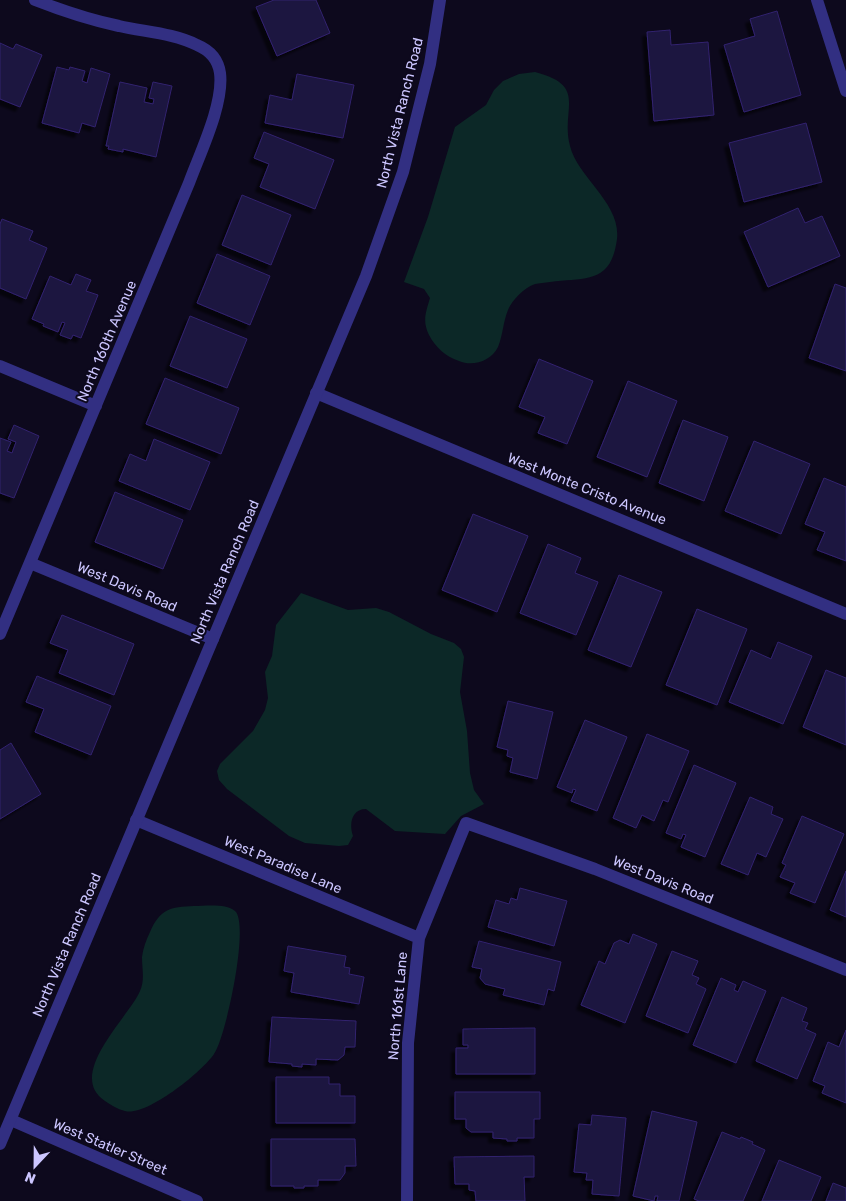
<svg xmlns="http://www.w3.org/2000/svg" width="846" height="1201" font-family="Rubik,sans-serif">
  <defs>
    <filter id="shadow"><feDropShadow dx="-4.5" dy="4.5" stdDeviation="1" flood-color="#0009"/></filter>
  </defs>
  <rect width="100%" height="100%" fill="#0d091d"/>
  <!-- green -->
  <path fill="#0c2827" d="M535,72c54,14 25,37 35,74 8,32 51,57 47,93 -6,46 -32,38 -67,43 -5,1 -11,1 -15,2 -11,4 -23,16 -27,26 -5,12 -5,25 -10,37 -7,14 -25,20 -39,14 -14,-5 -23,-13 -30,-26 -7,-14 -3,-23 1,-37l-6,-9 -20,-7 24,-65 27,-90 31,-22 8,-15 9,-9 16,-7z
    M301,593l47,17 28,-2 13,4 42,22 23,9 7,6 3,8 -4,35 7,39 3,42 4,17 10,14 -23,12 -16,18 -50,-3 -29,-22c-15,0 -17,16 -13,27l-5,9 -9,1 -34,-3 -16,-7 -62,-47 -8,-9 -2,-9 3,-7 33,-33 12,-21 3,-12 -3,-26 7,-16 4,-31z
    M194,906c11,0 32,-3 41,5 15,13 -9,126 -21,143 -12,18 -68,63 -89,57 -8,-2 -14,-6 -20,-10 -40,-26 24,-84 35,-110 5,-11 2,-22 2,-34 1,-8 4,-17 8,-25 10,-23 20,-25 44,-26z"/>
  <!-- building -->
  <path fill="#1c1440" stroke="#32236f" filter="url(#shadow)" d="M274,0h42l14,33 -53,23 -21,-49z
    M777,11l24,84 -57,17 -20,-67 31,-9 -5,-17z
    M670,30l1,15 37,-3 6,73 -60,6 -7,-89z
    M0,43l13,6 3,-5 26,11 -22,52 -20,-8z
    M57,67l12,3 1,-3 15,4 -3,10 5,2 4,-15 19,6 -15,53 -13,-4 -3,10 -37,-10z
    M297,74l57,11 -11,53 -78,-15 5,-28 22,5z
    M120,82l27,6 -3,14 9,2 1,-5 -5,-1 4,-16 19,4 -16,71 -33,-8v3l-15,-3 1,-3h-3z
    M806,123l16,59 -78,20 -15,-59z
    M264,132l70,28 -19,49 -55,-22 9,-23 -15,-6z
    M242,195l49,20 -20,50 -49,-20z
    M798,208l7,15 17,-7 18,40 -72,31 -24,-55z
    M2,219l31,12 -4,9 18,8 -21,51 -26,-11v-64z
    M217,254l53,22 -20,49 -53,-22z
    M76,274l15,6 -5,11 12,4 -17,43 -8,-3 -2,4 -11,-4 5,-12 -3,-1 -4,10 -15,-6 1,-2 -12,-5 18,-43 21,9z
    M835,284l11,4v83l-37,-13z
    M190,316l57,23 -20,49 -57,-22z
    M539,359l54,22 -26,63 -29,-11 7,-16 -26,-10z
    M165,378l74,30 -18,46 -75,-30z
    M628,381l49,20 -30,76 -50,-20z
    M683,420l45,17 -24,64 -45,-18z
    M14,425l25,11 -25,62 -14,-5v-55l11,4 -4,9 5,2 4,-11 -8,-3z
    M154,439l56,23 -20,48 -71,-29 11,-27 16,7z
    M754,441l56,23 -29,70 -56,-23z
    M824,478l22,9v74l-29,-11 8,-18 -20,-8z
    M115,492l68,28 -20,49 -68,-27z
    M473,514l55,22 -31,76 -55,-22z
    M548,544l33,14 -6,15 23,9 -22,53 -56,-22z
    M619,575l43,17 -31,75 -43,-17z
    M697,609l50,20 -30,76 -51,-20z
    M62,615l72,29 -20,51 -55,-22 9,-23 -18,-7z
    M778,642l34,14 -29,68 -54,-22 22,-52 20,9z
    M826,670l20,8v67l-43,-18z
    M37,676l74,30 -20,49 -56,-23 9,-23 -18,-7z
    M508,701l45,11 -16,67 -27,-7 3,-14 -6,-2 1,-6 -11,-3z
    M585,720l42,17 -30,74 -26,-10 5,-11 -3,-1 -1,4 -15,-6z
    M647,734l42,17 -21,51 -5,-2 -9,21 -12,-6 -6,13 -23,-10z
    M11,743l30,51 -41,25v-69z
    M694,765l42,18 -31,74 -24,-10 5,-12 -3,-1 -2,5 -15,-6z
    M750,797l23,10 -2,7 12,5 -17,38 -9,-4 -9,22 -27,-11z
    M802,816l42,18 -29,69 -25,-10 5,-10 -15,-6 6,-12 -4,-2z
    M846,871v46l-16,-7z
    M520,888l47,13 -13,45 -66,-19 8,-27 13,4 2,-6 6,2z
    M633,934l24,10 -32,79 -44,-18 18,-44 6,3 9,-21 6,-3 9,4z
    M479,941l82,21 -7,29 -6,-2 -4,16 -41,-10 2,-6 -20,-5 -5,-6 2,-9 -10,-2z
    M288,946l58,10 -2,11 6,1 -1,6 15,3 -5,27 -68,-12 3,-19 -10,-2z
    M672,951l26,10 -6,14 7,3 -3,6 10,5 -18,44 -42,-17z
    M721,978l15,7 -2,5 4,2 5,-11 23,10 -30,72 -43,-18z
    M782,997l25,11 -5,13 6,2 -3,6 11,5 -19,45 -41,-18z
    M272,1017l84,4 -1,26h-10l-1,8 -6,5 -22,-1v6l-14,-1v3l-10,-1v-2l-23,-2z
    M535,1028v46h-79v-26h12v-3h-5v-16z
    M846,1030v73l-24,-10 3,-7 -12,-5 15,-39 11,5z
    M276,1077h53v7h11v12h15v27h-79z
    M455,1092h85v27h-6v19h-17v3h-10v-2l-14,-1v-6h-22l-5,-4v-9h-11z
    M652,1111l45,11 -18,79h-22l1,-5h-3l-1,5 -21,-5z
    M592,1115l34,3 -7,78 -27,-2 1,-14h-7l1,-7 -13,-1 5,-48 12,1z
    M722,1132l18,7 1,-2 12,5 -1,2 13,6 -22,51h-44l-5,-2z
    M271,1139h84l1,27h-11v7l-5,7h-22v6h-14v2h-10v-2h-23z
    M534,1156v21h-10l1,24h-49l-1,-10 -6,-1v-6h-14l-1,-27z
    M779,1160l42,17 -10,24h-49z
    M833,1183l13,5v13h-20z"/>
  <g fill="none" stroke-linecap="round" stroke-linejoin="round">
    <!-- minor -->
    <path stroke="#322f82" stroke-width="12" d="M817,0l29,91
      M0,366l96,40
      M316,393l530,221
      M30,563l183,76
      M0,634l189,-451c11,-30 35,-79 31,-110 -2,-14 -11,-23 -23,-28 -24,-12 -52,-13 -78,-19 -29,-6 -56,-15 -84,-26
      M136,820l283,118
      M11,1120l186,81
      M407,1201l1,-158 11,-105 47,-115 129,46 251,101"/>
    <!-- tertiary -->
    <path stroke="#322f82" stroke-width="12" d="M0,1144l366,-868 37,-104 27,-108 10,-64"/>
  </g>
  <g text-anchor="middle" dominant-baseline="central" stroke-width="4" stroke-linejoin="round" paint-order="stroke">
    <!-- street labels -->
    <g font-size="14" fill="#ccc6ff" stroke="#0d091d">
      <text transform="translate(400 113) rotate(-76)">North Vista Ranch Road</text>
      <text transform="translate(107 341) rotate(-67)">North 160th Avenue</text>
      <text transform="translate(587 489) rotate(22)">West Monte Cristo Avenue</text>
      <text transform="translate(225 572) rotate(-67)">North Vista Ranch Road</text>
      <text transform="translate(127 587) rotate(23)">West Davis Road</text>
      <text transform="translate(283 865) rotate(23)">West Paradise Lane</text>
      <text transform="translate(663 880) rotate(22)">West Davis Road</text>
      <text transform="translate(67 945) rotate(-67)">North Vista Ranch Road</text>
      <text transform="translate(398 1006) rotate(-85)">North 161st Lane</text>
      <text transform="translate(110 1147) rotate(23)">West Statler Street</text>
    </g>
  </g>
  <!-- north arrow -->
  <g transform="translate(35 1166) rotate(202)" stroke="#0d091d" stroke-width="4" paint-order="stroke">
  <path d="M0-4L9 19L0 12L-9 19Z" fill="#ccc6ff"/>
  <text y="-8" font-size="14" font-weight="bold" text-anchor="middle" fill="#ccc6ff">N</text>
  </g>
</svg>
